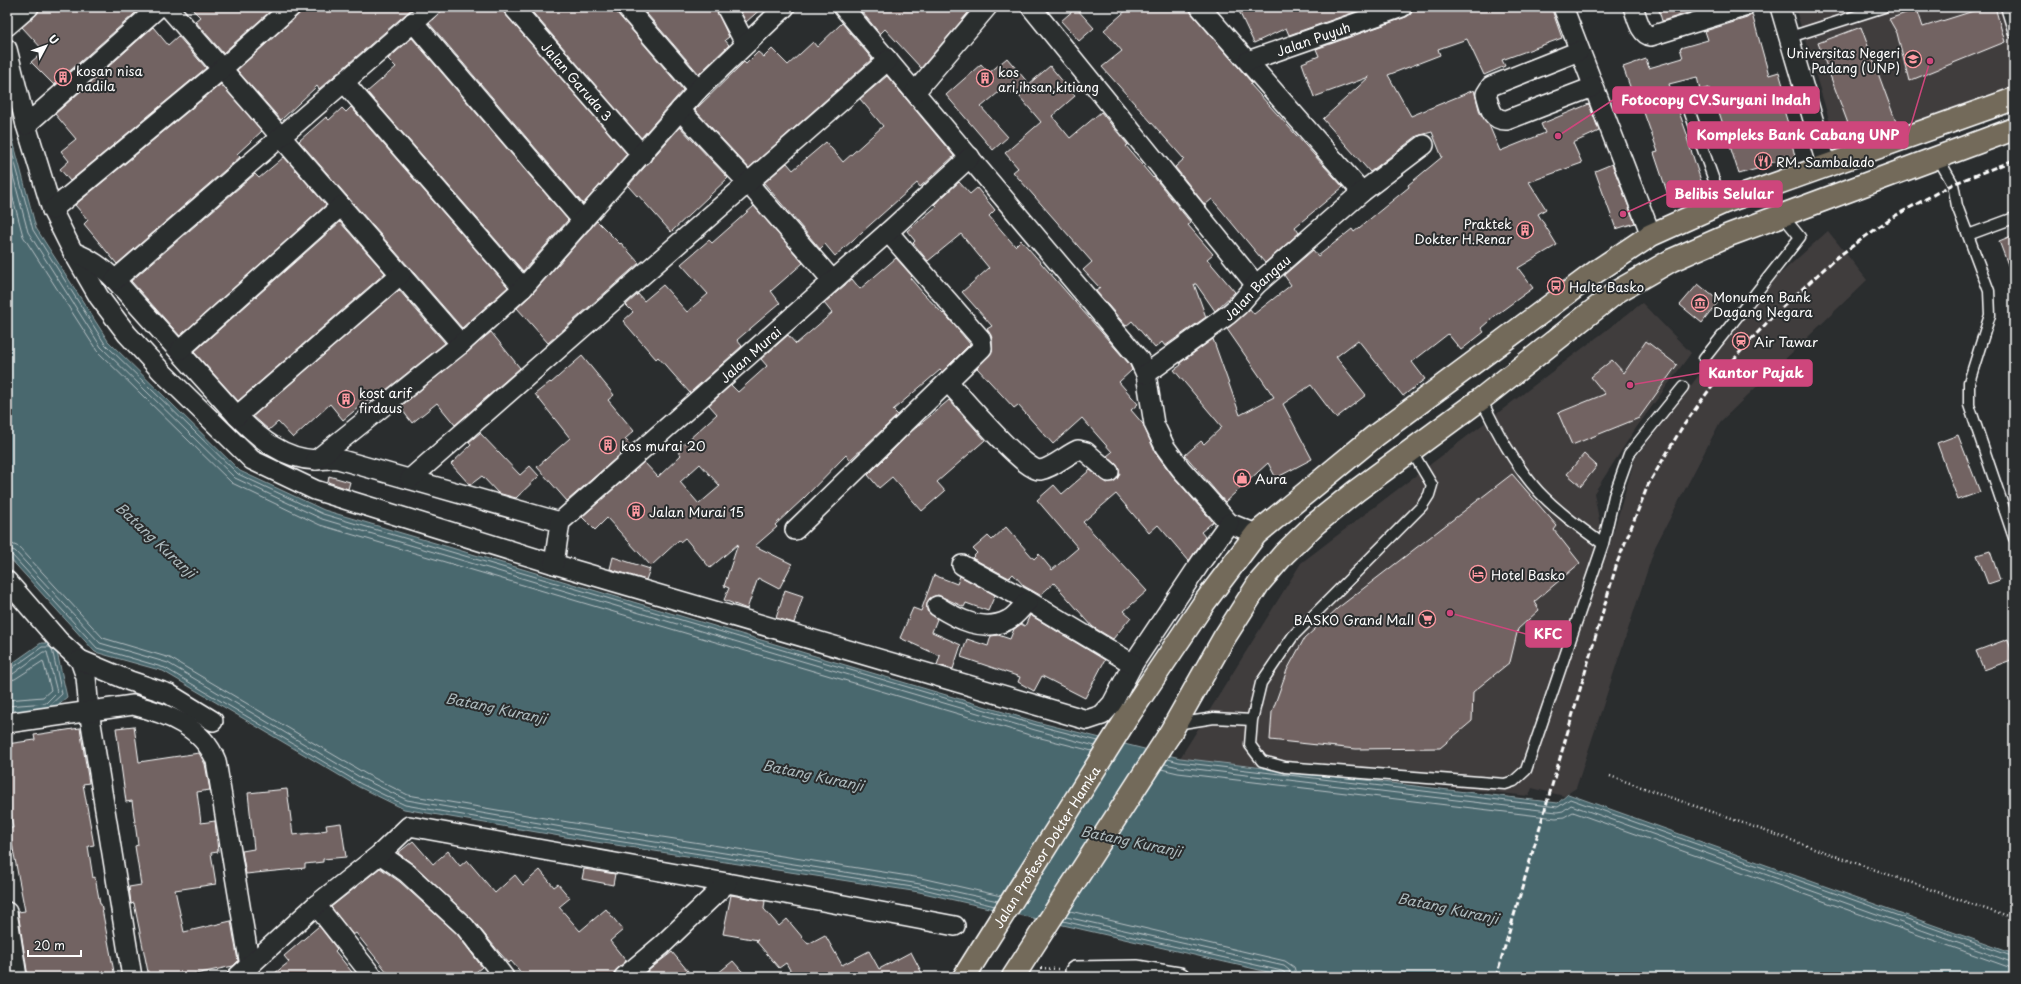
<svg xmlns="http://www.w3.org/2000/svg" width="2021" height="984" font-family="'Playpen Sans',sans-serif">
  <rect width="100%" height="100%" fill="#2a2d2e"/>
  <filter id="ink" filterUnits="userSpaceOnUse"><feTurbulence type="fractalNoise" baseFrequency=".025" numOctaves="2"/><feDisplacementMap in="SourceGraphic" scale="8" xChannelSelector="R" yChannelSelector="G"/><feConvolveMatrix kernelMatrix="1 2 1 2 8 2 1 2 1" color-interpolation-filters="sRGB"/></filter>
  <g filter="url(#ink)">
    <!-- built -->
    <path fill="#403d3e" d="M1795,7h219v79l-175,66z
      M1828,231l39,49 -147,142 -65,125 -79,241 -12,8 -32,-8 -3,8 -349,-38 121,-195 341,-260 49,50 -55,75 -42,65 12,64 29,-99 135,-175z"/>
    <!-- water -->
    <path fill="#4a676e" stroke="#92a4a8" d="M7,118l29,110 72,113 132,130 84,39 713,212 143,36 378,45 10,-9 446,160v23h-724l-371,-85 -342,-53 -173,-30 -45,-22 -196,-116 -68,-19 -88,-97z
      M41,643h14l12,54 -18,15 -42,3v-48z"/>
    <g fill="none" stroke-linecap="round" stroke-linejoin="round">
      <!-- shore -->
      <path stroke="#b7c2c5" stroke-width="1" d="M7,133l26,97 72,114 133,130 85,40 713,211 62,16
        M7,153l21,79 73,115 134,131 87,41 713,211 60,16
        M7,176l16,60 74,115 135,132 88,42 713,211 59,15
        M7,542l12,5 84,91 67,20 196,116 42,21 172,29 341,54 80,18
        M7,548l8,3 85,92 68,20 195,116 44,21 172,30 341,54 78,17
        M7,553l5,2 85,93 68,20 196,116 44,21 173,30 341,53 76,18
        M7,670l4,-1 31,-22h8
        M7,675l6,-1 30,-22h4l10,40 -11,11 -39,3
        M7,681l8,-2 28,-18 8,29 -8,7 -36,3
        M49,706l13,-12 -10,-45
        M1168,759l11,3 379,45 12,-8 444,158
        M1165,764l14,3 378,45 6,-1 8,-6 443,158
        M1161,769l17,4 378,45 8,-1 9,-5 441,157
        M1070,911l215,50 9,6 3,10
        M1066,917l218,49 5,4 2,7
        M1063,921l219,50 3,2 1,4"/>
    </g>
    <!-- building -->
    <path fill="#726362" stroke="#fff" fill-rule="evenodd" d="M40,7h102l-88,78 -23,-23 13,-11 -22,-24 14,-12z
      M190,7h85l-52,46 -28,-32 5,-4z
      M302,7h112l-95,82 -2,-3 -36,34 -44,-50 61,-55z
      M442,7h60l3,7 122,140 -44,50 -154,-181 9,-8z
      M528,7h87l3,7 65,76 -42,48z
      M641,7h74l14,30 -4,3 4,5 -30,29z
      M738,7h25l-17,15z
      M858,7h115l-52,61 -36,-39 -5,5z
      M1130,7h59l3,7 60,69 -2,1 93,103 -48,40 4,6 -34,30 -53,-64 -7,6 -30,-38 9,-8 -82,-92 20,-16 -18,-21z
      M1237,7h132l-80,28 -3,-7 -32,15z
      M1413,7h138l11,31 -60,22 3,6 -21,9 -17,-36 -29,10 2,6 -52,20 23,41 63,-26 6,23 9,12 11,26 45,-18 -4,-9 48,-20 10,27 -26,12 9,20 -53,19 17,27 -8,5 19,31 -39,23 15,20 -37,27 -15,13 3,4 -23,18 -13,-16 -36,28 13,17 -22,17 -45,-56 -22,17 30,38 -30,23 -25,-33 -28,19 29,55 -36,19 -8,-15 -43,39 -40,-47 16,-14 3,3 18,-17 -48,-57 7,-5 -1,-2 33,-24 27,76 34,-18 -47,-68 23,-20 4,5 37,-29 -7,-10 29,-25 5,6 34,-27 2,3 55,-45 -1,-2 34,-28 -10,-25 -15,4 -47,36 -47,-53 46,-42 -55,20 -12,-34 17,-7 -3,-7 90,-32 5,-3z
      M1658,7h49l-45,14z
      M1986,7h9l10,35 -96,39 -12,-48 -8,-14 28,-10 6,18z
      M1076,8l18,20 -15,13 -18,-20z
      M1752,14l17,61 10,-3 5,17 -6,2 13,42 -1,1 5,23 -25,6 1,2 -32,9 -22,-68 -4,1 -4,-19 -9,2 -3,-13 -28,7 19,53 -1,1 19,58 -34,11 -18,-54 4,-1 -21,-59 -4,2 -10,-28 23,-8 3,9 34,-10 -3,-10 28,-8 -3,-9 42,-13z
      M842,23l30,36 -123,109 -54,-58 49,-48 2,2 12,-12 6,5 8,-8 16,16 25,-23 4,5z
      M153,27l15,18 10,-9 28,32 -136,113 -10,-12 9,-8 -8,-10 15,-12 -21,-25z
      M1861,27l35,95 -43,15 -35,-94z
      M412,38l156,182 -45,51 -156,-179 29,-25 -8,-8z
      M1007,58l22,26 21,-18 25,30 -23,20 18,22 31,-26 27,33 -2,1 27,32 1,-1 37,46 -3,2 25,29 -6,5 28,33 -20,19 -19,-27h-2l12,33 -41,29 -3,-4 -7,6 -23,-27 -6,5 -30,-35 4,-3 -17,-18 9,-8 -79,-90 5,-4 -13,-15 36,-31 -27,-32 -3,3 -6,-6 -24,20 27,30 -15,13 -47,-55 35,-31 8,9z
      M887,76l67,80 -34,31 -3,-4 -82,73 -10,-12 -5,5 -56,-66 23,-20 6,7 33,-28 17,20 40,-36 -23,-27z
      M221,84l41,47 -25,23 3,3 -123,107 -33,-40 4,-4 -13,-15z
      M351,107l157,180 -46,41 -163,-187 27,-24 3,3 13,-12 4,4z
      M680,127l48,51 -57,54 -33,-37 -1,1 -9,-10z
      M284,157l42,48 -146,131 -49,-55 124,-107 4,4z
      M1612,164l23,59 -19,6 -21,-58z
      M959,182l11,12 7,-6 18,22 -6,6 26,30 6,-6 109,125 2,5 -13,12 19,22 -7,6 12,14 12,28 17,23 41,47 -12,10 4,5 -16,24 -31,-36 -9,8 -33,-39 -33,28 64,69 -23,20 7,6 -18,22 -20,-12 -39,-44 -14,12 -16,-9 -11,-12 -4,4 -37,-20 5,-5 -4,-4 15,-13 4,4 14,-13 28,32 5,-5 13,16 26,-22 -41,-48 17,-15 8,9 28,-24 17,13 10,-4 3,-5 -4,-10 -9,-8 5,-4 -30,-34 -29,26 -35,-39 -4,3 -37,-40 15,-17v-13l-5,-9 5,-3 -30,-34 27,-24 -28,-34 -33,27 -15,-18 2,-2 -8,-10 30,-25 -2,-2z
      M754,206l49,57 -32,28 9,12 -43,37 5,6 -52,47 -32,-36 -2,2 -33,-38 10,-9 -7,-7 12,-11 6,7 19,-16 24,27 21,-18 -27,-30 28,-24 3,3z
      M597,221l23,23 1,-1 18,20 -91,80 -31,-35 14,-13z
      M340,222l45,51 -147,128 -44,-49z
      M2014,235v43h-1l-14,-37z
      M896,258l16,18 -2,2 13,15 20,21 1,-1 26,31 -28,28 -2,-2 -47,40 5,5 -48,45 -4,-5 -43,44 -28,26 2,2 -22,19 37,18 -13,25 -21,-11 -11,31 -23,-9 5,-12 -5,-2 14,-42 -28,24 -25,-30 -5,4 -1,-2 -28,26 -44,-48 -12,12 -13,-13 62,-55 14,15 23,-22 -4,-5 40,-36 -8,-9 22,-20 7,7 29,-26 -6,-7 27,-24 8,9 36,-31 -8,-10 28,-24 8,10zM700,464l20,22 -21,18 -19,-22z
      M1698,284l21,17 -17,22 -22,-18z
      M399,290l46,53 -74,59 -2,-3 -26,21 -13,-16 -37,34 -15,-16 -9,8 -16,-14z
      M491,332l29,36 -65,57 -18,-22 -25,20 -12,-16z
      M1646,341l31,24 -38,53 -67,27 -14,-32 47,-19 -14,-17 21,-17 12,13z
      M582,356l32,39 -6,5 26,31 -9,8 6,6 -64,56 -30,-34 33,-29 -35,-44 15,-12 1,1z
      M949,400l36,40 -48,42 8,9 -23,20 -30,-34 -13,11 -11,-13 44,-44z
      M480,433l40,42 10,-9 9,10 -23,22 -18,-5 -16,-17 -12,9 -19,-21 20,-19 -2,-3z
      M1958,435l22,57 -22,8 -21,-57z
      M1584,454l13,12 -16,20 -14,-12z
      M1512,474l45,52 -3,4 26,33 -46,39 5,8 -21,19 -8,33 -37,30 -1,29 -32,27 -84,1 -86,-9 2,-28 15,-42 17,-31 34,-31z
      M329,476l21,6 -2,7 -20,-7z
      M1990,551l10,29 -12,4 -11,-29z
      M613,557l37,12 -4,11 -36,-11z
      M934,575l23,9 3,-8 35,19 -7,16 -22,-8 -2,4 -26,-12 -6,2 -4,4 -1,10 10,8 -5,13 29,13 -8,24 -16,-4 3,-9 -40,-18 13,-30 8,3z
      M785,590l18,6 -9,27 -18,-5z
      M1030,615l75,45 -20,38 -43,-22 -8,15 -16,-9 2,-5 -59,-20 6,-18 21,7 3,-10 7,-1 12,4 4,-10 7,-5 4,2z
      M2008,639l6,20 -30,11 -8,-19z
      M134,726l5,36 60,-9 6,11 5,26 -13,2 4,31 14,-2 3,31 -7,1 5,31 -41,6 9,42 47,-11 7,40 -5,5 -42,9v2h-42l-15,-74 -3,1 -2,-17 12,-2 -6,-39 3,-1 -6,-44 -6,1 -10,-74z
      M80,728l9,55 -6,1 11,61 -6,1 5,32 2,-1 5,27h1l14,73h-87l-10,-65 7,-1 -16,-83h4l-6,-37v-47l28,-4 -1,-5z
      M287,789l6,46 28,-3v-1l6,-1 -1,-5 15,-2 5,34 -23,2v3l-18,2v4l-59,6 -4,-23 12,-2 -6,-56z
      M413,841l20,23 15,-13 12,15 7,-6 28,33 20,-18 8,10 17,-15 14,17 4,-3 12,14 -11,9 21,24 26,-22 17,21 -13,11 16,20 -9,8 -4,8h-88l-14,-16 -2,2 -10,-11 -27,-33 -58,-54 -16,-12z
      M380,868l20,14 57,52 25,33 -12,10h-79l-35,-44 -3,2 -22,-28z
      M584,869l31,5 -2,11 -31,-6z
      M731,895l34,6 -1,8 15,17 8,-7 21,25 17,-9 17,30 27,-14 10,18 32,-17 13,25h-130l-8,-14 -7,5 -23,-27 2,-1 -35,-6z
      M319,926l18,23 -2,2 21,26h-86l19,-15 -5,-6z
      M672,952l21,25h-52l18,-15z
      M733,961l14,16h-34z"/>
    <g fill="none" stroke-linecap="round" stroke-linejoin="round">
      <!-- lane casing -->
      <g stroke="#fff" stroke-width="13">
        <path id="lane" d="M2006,7l8,26
          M1790,37l94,-30
          M1684,96l38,107
          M1938,158l15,26 4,22 32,85 1,24 -21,67v23l45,133
          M1968,235l46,-17
          M1704,359l96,-122 -18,-22
          M1481,399c16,33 33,65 58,93 19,20 42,36 64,52
          M1252,720l-2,25 12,16 23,6 220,17 9,-3 12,-11 77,-226 11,-48 15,-42 54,-67
          M1176,724l38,-6 38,2 9,-37 32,-47 129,-130 7,-11 3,-10 -21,-35"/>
      </g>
      <!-- street casing -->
      <g stroke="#fff" stroke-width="22">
        <g id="street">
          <path d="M168,7l293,337"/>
          <path id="s1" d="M513,7l129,148"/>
          <path d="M626,7l72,83"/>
          <path d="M726,7l19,36"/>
          <path d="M843,7l296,352 7,15 8,50 11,23 16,22 48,54 27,11"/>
          <path d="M1031,7l225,278"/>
          <path d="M1200,7l162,185"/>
          <path d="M1563,7l88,228"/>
          <path d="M1633,7c4,9 7,28 18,29l93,-29"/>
          <path d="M1780,7l47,160"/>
          <path d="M413,22l170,199"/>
          <path d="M7,26l22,-19"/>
          <path d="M7,49l19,76 26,85 21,42 26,45 28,37 35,38 90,88 63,30 239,74 533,156 15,-5 10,-11 21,-40 68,-102 28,-39"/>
          <path d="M1579,51l-88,35 -5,8c4,13 5,27 21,26l86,-33"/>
          <path id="s2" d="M1248,61l154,-54"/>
          <path d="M344,82l179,206"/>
          <path d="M915,92l72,-85"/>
          <path d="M680,110l68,73 84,97"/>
          <path d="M26,125l133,-118"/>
          <path d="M52,210l170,-141 69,-62"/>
          <path d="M73,252c18,7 29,15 42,28l122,136c22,22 46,43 79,44 8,0 14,-2 22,-1l222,63"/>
          <path d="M115,280l316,-273"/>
          <path d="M180,350l161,-144"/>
          <path id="s3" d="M1146,374l83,-60 9,-8 18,-21 106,-93 62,-47"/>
          <path d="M948,382c13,14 77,90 92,88 13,-2 26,-15 38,-20l8,2 23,20"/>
          <path d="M237,416l164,-142"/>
          <path d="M316,460l145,-116 62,-56 175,-198 87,-83"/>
          <path d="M410,479l478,-419"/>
          <path d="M795,530l187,-182 -1,-9 -93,-107"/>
          <path id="s4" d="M554,564l6,-42 328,-290 82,-75"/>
          <path d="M962,565l66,36 105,63"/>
          <path d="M7,581l52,60 21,19 6,17 3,34 43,266"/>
          <path d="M937,606c20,13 47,27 71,14 7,-3 14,-13 20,-19"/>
          <path d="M80,660l50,21 39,13 44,27"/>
          <path d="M7,723l126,-18c33,8 70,22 83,56l34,205"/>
          <path d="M380,854l27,19 58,54 39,50"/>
          <path d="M316,905l57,72"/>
          <path d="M7,912l10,65"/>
          <path d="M1075,971l63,-1 42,7"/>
          <path d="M237,977l79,-72 64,-51 29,-28 318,57 228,43"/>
          <path d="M624,977l38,-32 65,-62"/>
        </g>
      </g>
      <!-- primary casing -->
      <g stroke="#fff" stroke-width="25">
        <g id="primary">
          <path id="s5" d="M964,977l164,-261"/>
          <path d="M1013,977l156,-242"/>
        </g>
      </g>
      <!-- highway casing -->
      <g stroke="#fff" stroke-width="25">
        <path id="highway" d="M1128,716l76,-113 52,-69 119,-98 222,-165 54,-36 71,-32 292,-104
          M1169,735l55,-97 35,-55 25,-29 31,-30 41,-33 125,-92 137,-108 54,-31 57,-25 285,-106"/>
      </g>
      <!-- path -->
      <path stroke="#fff" stroke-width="2.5" stroke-dasharray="1 3" stroke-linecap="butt" d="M1610,776l404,143
        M1041,968l17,1"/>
      <!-- lane -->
      <use href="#lane" stroke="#2a2d2e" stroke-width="10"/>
      <!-- street -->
      <use href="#street" stroke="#2a2d2e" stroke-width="19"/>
      <!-- primary -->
      <use href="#primary" stroke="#736b5a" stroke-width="22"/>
      <!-- highway -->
      <use href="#highway" stroke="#736b5a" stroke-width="22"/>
      <!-- rail -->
      <path stroke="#fff" stroke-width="3" stroke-dasharray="6 3" stroke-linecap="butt" d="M1496,977l121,-414 31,-78 33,-56 36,-50 30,-35 28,-30 61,-56 55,-40 62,-34 61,-24"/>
    </g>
  </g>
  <!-- icons -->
  <defs>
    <g id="university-ring" transform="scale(0.9)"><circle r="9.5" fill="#2a2d2e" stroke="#ff9aa2" stroke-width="1.5"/><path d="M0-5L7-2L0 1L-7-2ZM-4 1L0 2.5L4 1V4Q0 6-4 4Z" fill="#ff9aa2"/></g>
    <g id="building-ring" transform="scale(0.9)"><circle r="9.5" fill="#2a2d2e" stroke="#ff9aa2" stroke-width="1.5"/><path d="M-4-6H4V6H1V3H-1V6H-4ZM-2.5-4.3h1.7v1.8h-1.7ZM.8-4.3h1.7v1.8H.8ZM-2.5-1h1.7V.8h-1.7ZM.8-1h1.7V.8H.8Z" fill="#ff9aa2"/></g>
    <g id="restaurant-ring" transform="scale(0.9)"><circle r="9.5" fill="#2a2d2e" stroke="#ff9aa2" stroke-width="1.5"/><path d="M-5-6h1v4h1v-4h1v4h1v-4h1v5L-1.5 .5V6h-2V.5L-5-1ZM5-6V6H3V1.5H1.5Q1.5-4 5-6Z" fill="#ff9aa2"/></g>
    <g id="bus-ring" transform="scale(0.9)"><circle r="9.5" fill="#2a2d2e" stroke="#ff9aa2" stroke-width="1.5"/><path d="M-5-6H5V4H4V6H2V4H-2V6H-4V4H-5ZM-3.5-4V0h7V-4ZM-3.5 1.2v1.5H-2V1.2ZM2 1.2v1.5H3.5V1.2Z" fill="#ff9aa2"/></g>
    <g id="museum-ring" transform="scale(0.9)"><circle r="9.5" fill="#2a2d2e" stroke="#ff9aa2" stroke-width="1.5"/><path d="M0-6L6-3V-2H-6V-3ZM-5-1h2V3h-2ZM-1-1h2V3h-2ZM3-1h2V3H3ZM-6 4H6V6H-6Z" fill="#ff9aa2"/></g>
    <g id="station-ring" transform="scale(0.9)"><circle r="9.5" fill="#2a2d2e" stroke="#ff9aa2" stroke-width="1.5"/><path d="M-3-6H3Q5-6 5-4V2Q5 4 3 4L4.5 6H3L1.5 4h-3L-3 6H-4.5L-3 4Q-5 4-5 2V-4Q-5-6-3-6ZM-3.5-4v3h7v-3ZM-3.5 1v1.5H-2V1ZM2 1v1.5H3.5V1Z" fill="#ff9aa2"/></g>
    <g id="shop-ring" transform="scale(0.9)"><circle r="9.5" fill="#2a2d2e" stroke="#ff9aa2" stroke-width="1.5"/><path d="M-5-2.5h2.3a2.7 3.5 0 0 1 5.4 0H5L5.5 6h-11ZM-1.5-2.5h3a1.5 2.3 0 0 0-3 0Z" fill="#ff9aa2"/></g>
    <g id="hotel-ring" transform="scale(0.9)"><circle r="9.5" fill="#2a2d2e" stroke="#ff9aa2" stroke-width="1.5"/><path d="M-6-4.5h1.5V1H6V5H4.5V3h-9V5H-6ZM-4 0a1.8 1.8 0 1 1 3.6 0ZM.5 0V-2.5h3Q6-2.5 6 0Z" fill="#ff9aa2"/></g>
    <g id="supermarket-ring" transform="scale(0.9)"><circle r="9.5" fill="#2a2d2e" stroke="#ff9aa2" stroke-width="1.5"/><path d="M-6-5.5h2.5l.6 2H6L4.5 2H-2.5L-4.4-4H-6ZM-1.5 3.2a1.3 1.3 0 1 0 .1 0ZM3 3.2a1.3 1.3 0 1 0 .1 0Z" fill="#ff9aa2"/></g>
  </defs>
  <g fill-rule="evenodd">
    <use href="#university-ring" x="1913" y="59"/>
    <use href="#building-ring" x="63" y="77"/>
    <use href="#building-ring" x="985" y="78"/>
    <use href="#restaurant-ring" x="1763" y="161"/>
    <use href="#building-ring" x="1525" y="230"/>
    <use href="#bus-ring" x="1556" y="286"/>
    <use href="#museum-ring" x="1700" y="303"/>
    <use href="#station-ring" x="1741" y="341"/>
    <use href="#building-ring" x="346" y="399"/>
    <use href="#building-ring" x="608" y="445"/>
    <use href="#shop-ring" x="1242" y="478"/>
    <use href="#building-ring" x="636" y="511"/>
    <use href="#hotel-ring" x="1478" y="574"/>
    <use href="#supermarket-ring" x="1427" y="619"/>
  </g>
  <g text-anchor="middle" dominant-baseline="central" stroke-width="4" stroke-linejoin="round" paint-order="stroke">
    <!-- street labels -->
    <g font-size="13" fill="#fff" stroke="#2a2d2e">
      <text stroke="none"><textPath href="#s2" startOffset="69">Jalan Puyuh</textPath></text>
      <text stroke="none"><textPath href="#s1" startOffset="98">Jalan Garuda 3</textPath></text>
      <text stroke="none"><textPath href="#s3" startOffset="141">Jalan Bangau</textPath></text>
      <text stroke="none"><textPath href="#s4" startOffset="296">Jalan Murai</textPath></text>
      <text stroke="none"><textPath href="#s5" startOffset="154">Jalan Profesor Dokter Hamka</textPath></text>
    </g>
    <!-- poi labels -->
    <g font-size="13" fill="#fff" stroke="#2a2d2e" text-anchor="start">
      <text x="1900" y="52" text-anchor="end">Universitas Negeri<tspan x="1900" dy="15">Padang (UNP)</tspan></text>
      <text x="76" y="70">kosan nisa<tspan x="76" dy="15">nadila</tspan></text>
      <text x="998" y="71">kos<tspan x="998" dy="15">ari,ihsan,kitiang</tspan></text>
      <text x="1776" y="161">RM. Sambalado</text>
      <text x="1512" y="223" text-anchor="end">Praktek<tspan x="1512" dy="15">Dokter H.Renar</tspan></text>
      <text x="1569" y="286">Halte Basko</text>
      <text x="1713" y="296">Monumen Bank<tspan x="1713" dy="15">Dagang Negara</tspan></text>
      <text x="1754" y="341">Air Tawar</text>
      <text x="359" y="392">kost arif<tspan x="359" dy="15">firdaus</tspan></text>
      <text x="621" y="445">kos murai 20</text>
      <text x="1255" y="478">Aura</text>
      <text x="649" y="511">Jalan Murai 15</text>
      <text x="1491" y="574">Hotel Basko</text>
      <text x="1414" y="619" text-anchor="end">BASKO Grand Mall</text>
    </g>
    <!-- water labels -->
    <g font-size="14" font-style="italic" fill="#aebbbe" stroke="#2a2d2e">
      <text transform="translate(156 540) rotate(43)">Batang Kuranji</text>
      <text transform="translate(496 708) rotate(12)">Batang Kuranji</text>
      <text transform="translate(813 775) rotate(12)">Batang Kuranji</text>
      <text transform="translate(1131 841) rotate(12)">Batang Kuranji</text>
      <text transform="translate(1448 908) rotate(12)">Batang Kuranji</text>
    </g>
  </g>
  <!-- callouts -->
  <path fill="none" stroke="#ce467c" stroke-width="1.5" d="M1558 136L1613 100M1930 61L1908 135M1623 214L1667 194M1630 385L1700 373M1450 613L1526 634"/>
  <g fill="#ce467c" stroke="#2a2d2e" stroke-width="1.5">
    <circle cx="1558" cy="136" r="4"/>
    <circle cx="1930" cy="61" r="4"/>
    <circle cx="1623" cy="214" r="4"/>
    <circle cx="1630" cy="385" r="4"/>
    <circle cx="1450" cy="613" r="4"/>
  </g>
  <g fill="#ce467c" stroke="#ce467c" stroke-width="1.5">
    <rect x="1613" y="87" width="206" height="26" rx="4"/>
    <rect x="1688" y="122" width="220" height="26" rx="4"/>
    <rect x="1667" y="181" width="115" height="26" rx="4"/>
    <rect x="1700" y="360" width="112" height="26" rx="4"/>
    <rect x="1526" y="621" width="45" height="26" rx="4"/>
  </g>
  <g font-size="14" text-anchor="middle" font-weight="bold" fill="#fff">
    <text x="1716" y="105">Fotocopy CV.Suryani Indah</text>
    <text x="1798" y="140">Kompleks Bank Cabang UNP</text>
    <text x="1724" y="199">Belibis Selular</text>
    <text x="1756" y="378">Kantor Pajak</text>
    <text x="1548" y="639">KFC</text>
  </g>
  <!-- margin -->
  <rect width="2021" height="984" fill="none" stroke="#2a2d2e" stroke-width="24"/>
  <rect x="12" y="12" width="1997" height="960" fill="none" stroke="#fff" stroke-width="1.5" filter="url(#ink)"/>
  <!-- north arrow -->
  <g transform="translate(46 46) rotate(49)" stroke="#2a2d2e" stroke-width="3" paint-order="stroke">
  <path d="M0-3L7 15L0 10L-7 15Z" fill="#ffffff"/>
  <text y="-6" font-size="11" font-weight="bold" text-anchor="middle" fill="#ffffff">U</text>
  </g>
  <!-- scale -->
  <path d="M28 950v6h53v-6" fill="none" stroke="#ffffff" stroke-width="2"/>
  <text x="34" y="950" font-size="12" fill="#ffffff" stroke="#2a2d2e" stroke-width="3" paint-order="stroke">20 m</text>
</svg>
